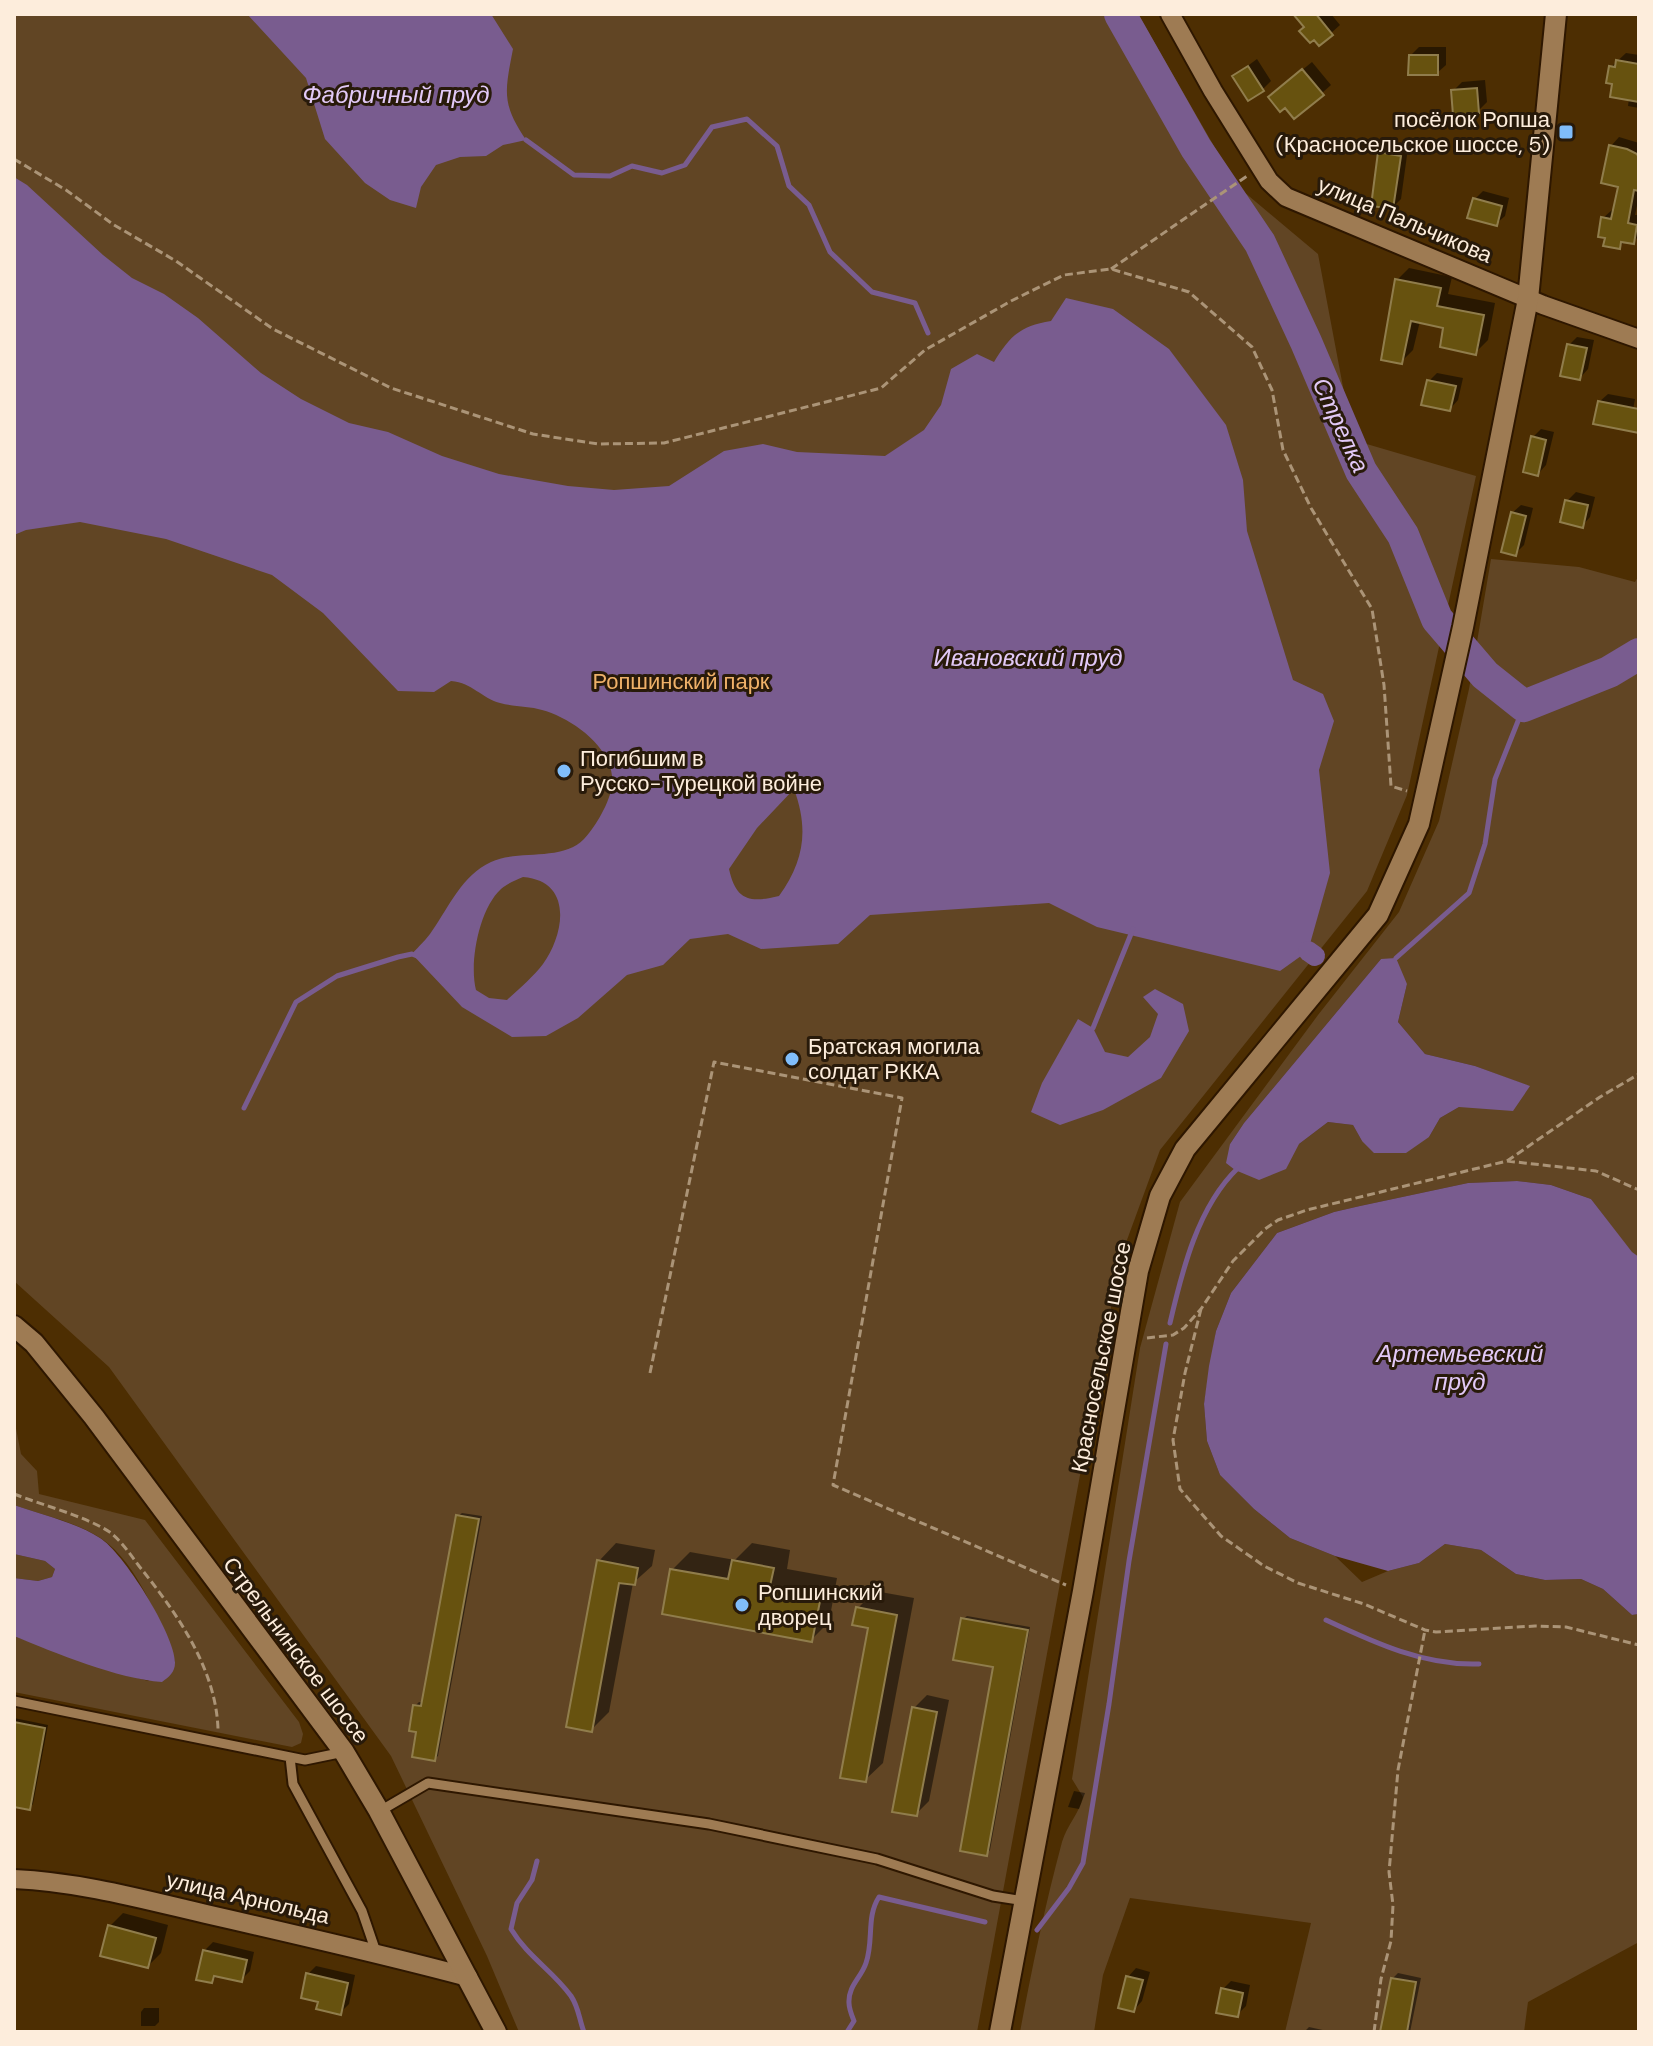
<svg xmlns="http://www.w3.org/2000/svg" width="1653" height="2046" font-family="'DM Sans',sans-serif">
  <rect width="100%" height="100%" fill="#4d2e02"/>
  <!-- green -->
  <path fill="#614524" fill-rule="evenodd" d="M14,14h1124l99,172 81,68 35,186 123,36 -69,319 -40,96 -207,259 -40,109 -143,773h-458l-32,-76 -96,-200 -282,-389 -95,-86z
    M1491,559l88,8 56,15 4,-7v682l-7,-4 -41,-54 -40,-14 -34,-4 -49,2 -108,23 -26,6 -57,21 -46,60 -15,38 -12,73 3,37 13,34 34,34 36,29 45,18 27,26 26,-11 31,-8 26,-19 36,6 35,24 29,6 36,-1 22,10 29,26 7,-1v328l-111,60 -4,30h-239l26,-109 -181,-25 -27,77 -9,57h-74c12,-64 25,-127 42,-190 5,-17 17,-28 21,-45l-11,-18 68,-431 40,-146 138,-187 81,-103 40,-91 30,-132zM1381,959l26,25 -9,38 27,32 50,12 54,20 -50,21h-20l-19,11 -11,19 -67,4 -9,-16 -25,-3 -29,22h-69l14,-21z
    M14,1418l7,36 16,17 2,23 106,26 154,202 4,12 -2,9 -9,4 -278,-55v-56l76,28 58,17 27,-19c-14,-39 -38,-99 -73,-123 -25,-17 -60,-24 -88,-34z
    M14,1554l31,7 10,8 -3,8 -14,4 -24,-3z"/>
  <!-- water -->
  <path fill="#795c8f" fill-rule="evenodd" d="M247,14h244l22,35c-8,42 -12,54 13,91l-23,5 -17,11 -26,1 -24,8 -15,22 -5,21 -26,-8 -25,-17 -40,-44 -19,-61z
    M14,177l13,8 76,70 29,23 32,16 34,24 63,55 40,26 48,24 39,9 54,24 57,18 69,12 46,4 55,-4 55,-35 39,-7 34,8 88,4 39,-26 17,-25 10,-36 26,-15 17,8c16,-26 26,-36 57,-41l15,-23 47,11 56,40 57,76 17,55 4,51 46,149 30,14 11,27 -15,49 11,103 -22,78 -28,20 -183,-44 -48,-24 -179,12 -32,29 -77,5 -33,-15 -38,5 -27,26 -36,10 -49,43 -32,18 -34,1 -50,-30 -50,-53c7,-8 15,-15 20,-23 17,-24 30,-56 59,-69 28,-13 71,0 93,-23 12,-13 26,-37 28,-54 4,-36 -40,-67 -70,-75 -13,-4 -28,-3 -42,-7 -19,-5 -27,-20 -49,-22l-17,11 -36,-1 -75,-78 -51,-38 -106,-36 -86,-17 -54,8 -12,5zM794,789c15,41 10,72 -15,107 -29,7 -43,5 -50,-27l28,-41zM523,877c50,4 42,56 20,87 -10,13 -23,24 -36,36l-18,-2 -13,-8c-7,-27 3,-81 25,-101 5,-5 15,-9 22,-12z
    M1396,958l11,26 -9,38 27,32 50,12 55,20 -17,25 -54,-4 -19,11 -11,19 -23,16h-32l-12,-12 -9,-16 -25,-3 -29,22 -13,25 -27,11 -24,-10 -9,-7 4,-19 14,-21 137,-164z
    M1155,989l28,15 6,27 -28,47 -58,32 -43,15 -29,-13 11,-29 36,-64 15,9 12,24 23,5 22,-20 8,-23 -15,-17z
    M1517,1181l34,4 40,14 41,53 7,5v357l-7,1 -29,-26 -22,-10 -36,1 -29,-6 -35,-24 -36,-6 -26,19 -31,8 -53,-15 -45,-18 -36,-29 -34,-34 -13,-34 -3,-37 5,-38 7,-35 15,-38 46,-60 57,-21 26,-6 108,-23z
    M14,1505c28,10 61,17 86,33 23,14 76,98 75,125 0,9 -6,14 -13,19 -44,-3 -107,-29 -148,-46v-58l24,3 14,-4 3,-8 -10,-8 -31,-7z"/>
  <!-- shadow -->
  <path fill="#0007" d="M1304,14h27l9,11 -20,18 -14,-16z
    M1419,47h27v18l-9,8 -26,-18z
    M1626,53l13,2v53l-11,-2 1,-8 -15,-16 -3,-15z
    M1257,59l14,22 -8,8 -29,-13z
    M1312,62l19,23 -9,8 -37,12 -6,-16z
    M1485,80l2,22 -9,9 -25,-20 9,-9z
    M1619,137l20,6v53l-4,19h4v21l-6,6 -7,-2 -7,7 -12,-11 -4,-18 9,-8h3l5,-25 -9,-39z
    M1389,145l19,3 -7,51 -8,8 -13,-54z
    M1483,191l26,7 -4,18 -9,8 -21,-25z
    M1409,268l43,9 -4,17 47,9 -7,37 -12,12 -30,-26 -26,-5 -7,29 -12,12 -4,-82z
    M1577,337l17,3 -6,29 -8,9 -11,-33z
    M1437,373l26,5 -5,22 -8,9 -21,-28z
    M1608,394l27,5 -4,21 -32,-18z
    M1541,429l13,3 -8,33 -8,9 -6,-36z
    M1576,492l19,5 -5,20 -8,9 -15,-25z
    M1521,505l12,3 -9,37 -8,8 -4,-40z
    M462,1513l20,3 -44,240 -4,3 -15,-28 -4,-25 4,-4 5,1 34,-187z
    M616,1543l39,7 -3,16 -19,17 -24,129 -18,18 8,-169z
    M752,1543l38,7 -3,19 50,9 -8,44 -17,17 -140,-69 18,-18 45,8z
    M875,1591l39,7 -31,165 -18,17 5,-154 -12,-18z
    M967,1616l63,11 -40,223 -4,4 9,-188 -32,-47z
    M927,1695l22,5 -20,101 -13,13 -2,-106z
    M14,1718l34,7 -15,79 -4,4 -15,-3z
    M1074,1791l11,2 -6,16 -11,-2z
    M123,1913l45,12 -7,28 -13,13 -38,-40z
    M213,1942l41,10 -4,19 -9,9 -23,-5 -6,6 -8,-30z
    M316,1966l39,9 -6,29 -9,9 -19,-13 -13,-26z
    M1136,1968l14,4 -8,29 -8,9 -6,-33z
    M1398,1973l23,5 -11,54h-28l11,-54z
    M1231,1981l19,4 -4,21 -9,9 -14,-26z
    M144,2008h15v14l-4,4h-14v-14z
    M1309,2027l23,5h-28z"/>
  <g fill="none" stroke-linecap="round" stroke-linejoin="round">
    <!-- stream -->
    <path stroke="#795c8f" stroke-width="5" d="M526,140l48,35 36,1 22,-10 30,7 23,-8 27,-38 35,-8 30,27 12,40 20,19 21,47 42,40 43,11 13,30
      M1396,958l73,-65 16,-49 10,-65 29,-73
      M1093,1028l40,-99
      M244,1108l52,-106 41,-26 61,-19 14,-3 5,2
      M1170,1323c12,-52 28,-117 68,-155
      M1326,1620c49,23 99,46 153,44
      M537,1861l-5,19 -15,23 -6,26c17,28 41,41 60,67 8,12 8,23 13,36
      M1037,1930l32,-42 14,-25 26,-159 20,-143 37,-217
      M847,2032l7,-11c-2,-5 -5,-12 -5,-18 -1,-17 12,-25 17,-40 8,-23 0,-46 13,-66l106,25"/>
    <!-- canal -->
    <path stroke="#795c8f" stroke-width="20" d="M1308,951l7,5"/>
    <!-- river -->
    <path stroke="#795c8f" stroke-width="32" d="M1120,14l76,134 64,95 46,99 55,129 42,64 34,84 48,56 39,31 85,-34 30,-18"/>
  </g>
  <!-- building -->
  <path fill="#67520f" stroke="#907d4c" stroke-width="2" d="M1293,14h23l17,21 -14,11 -5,-6 -4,3 -11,-12 5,-4z
    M1409,55h29v20h-30z
    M1616,60l23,4v38l-29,-5 2,-13 -6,-1 3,-17 6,1z
    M1248,66l16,25 -16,10 -16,-25z
    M1302,69l22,26 -30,24 -9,-11 -5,4 -12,-15z
    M1477,88l2,25 -26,2 -2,-25z
    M1609,145l18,4 10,5 2,5v32l-5,-1 -6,33 9,2 -3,19 -13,-2 -1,7 -17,-3 2,-8 -7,-1 3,-20 10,2 7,-32 -17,-4z
    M1378,152l23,4 -8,53 -22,-3z
    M1473,198l29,8 -5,20 -30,-8z
    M1395,279l46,9 -4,18 47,9 -8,40 -36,-8 3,-19 -32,-7 -9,43 -21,-4z
    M1567,344l20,4 -7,32 -20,-4z
    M1427,380l29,6 -6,25 -29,-6z
    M1598,401l41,8v24l-46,-9z
    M1531,436l15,4 -8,36 -15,-4z
    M1565,500l23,5 -5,23 -23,-6z
    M1511,512l15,4 -10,40 -15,-4z
    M456,1515l23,4 -44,242 -23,-4 4,-25 -7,-1 4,-26 8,1z
    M597,1560l41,8 -3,17 -16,-2 -27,149 -26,-5z
    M732,1560l42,8 -4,18 51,10 -9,46 -150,-28 8,-45 58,10z
    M856,1607l41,8 -31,167 -26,-4 28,-150 -16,-3z
    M961,1618l67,12 -41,226 -27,-5 33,-184 -40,-7z
    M912,1707l25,5 -20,104 -25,-4z
    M14,1722l31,6 -15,82 -16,-3z
    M108,1925l48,13 -8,30 -48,-12z
    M203,1950l44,10 -5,22 -28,-6 -2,7 -16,-3z
    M306,1973l42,10 -7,32 -25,-6 2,-7 -17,-4z
    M1126,1976l17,4 -9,32 -16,-4z
    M1391,1978l25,4 -9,50h-27z
    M1221,1988l22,5 -5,24 -22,-4z"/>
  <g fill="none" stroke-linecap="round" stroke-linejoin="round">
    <!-- service casing -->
    <g stroke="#2e1700" stroke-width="13">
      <path id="service" d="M14,1701l291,59 39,-8
        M290,1757l3,27 69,127 14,41
        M380,1811l48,-28 281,41 168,35 116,37 31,5"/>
    </g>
    <!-- minor casing -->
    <g stroke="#2e1700" stroke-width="22">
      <path id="minor" d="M1170,14l43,77 56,90 17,16 257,108 96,34
        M14,1879c66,3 128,20 192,35 88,20 176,40 262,63"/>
    </g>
    <!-- secondary casing -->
    <g stroke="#2e1700" stroke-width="24">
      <path id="secondary" d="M14,1326l20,17 60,74 250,335 35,59 117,221
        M1000,2032l83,-441 55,-320 22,-75 25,-47 193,-234 41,-91 44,-197 65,-328 28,-285"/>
    </g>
    <!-- path -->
    <path stroke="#ab9477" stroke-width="3" stroke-dasharray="8 4" stroke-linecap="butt" d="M14,159l52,31 48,35 62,36 97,68 118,59 142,46 65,10 66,-1 217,-55 44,-38 86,-49 53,-26 47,-6 78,23 63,55 20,43 11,60 28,58 61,101 12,76 7,101 16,5
      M1111,269l136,-93
      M1507,1161l93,-64 39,-23
      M1201,1309l-16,64 -12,67 7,49 41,47 43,30 34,17 66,21 61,26 11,2 99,-6 31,1 73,18
      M1147,1338l26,-3 11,-7 17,-19 32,-48 32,-32 13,-9 29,-10 200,-49 89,10 43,19
      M650,1373l64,-311 188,36 -69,387 233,100
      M14,1494c28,11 74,23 97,39 11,9 19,21 28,33 37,46 77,102 79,163
      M1374,2032l7,-53 10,-38 2,-36 -4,-33 9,-102 27,-140"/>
    <!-- service -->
    <use href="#service" stroke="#9e7b53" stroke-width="9"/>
    <!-- minor -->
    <use href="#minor" stroke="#9e7b53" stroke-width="18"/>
    <!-- secondary -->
    <use href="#secondary" stroke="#9e7b53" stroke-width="20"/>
  </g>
  <!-- markers -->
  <g fill="#80bdfa" stroke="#281a0a" stroke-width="3">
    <rect x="1558" y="124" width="16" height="16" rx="4"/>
    <circle cx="564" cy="771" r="8"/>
    <circle cx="792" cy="1059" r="8"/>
    <circle cx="742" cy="1605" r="8"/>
  </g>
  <g text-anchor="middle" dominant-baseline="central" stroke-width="6" stroke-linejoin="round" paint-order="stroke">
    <!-- poi labels -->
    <g font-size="22" fill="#fdeddc" stroke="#281a0a" text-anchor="start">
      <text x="1550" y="119" text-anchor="end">посёлок Ропша<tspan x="1550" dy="25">(Красносельское шоссе, 5)</tspan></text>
      <text x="580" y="758">Погибшим в<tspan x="580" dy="25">Русско-Турецкой войне</tspan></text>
      <text x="808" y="1046">Братская могила<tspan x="808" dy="25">солдат РККА</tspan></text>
      <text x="758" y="1592">Ропшинский<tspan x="758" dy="25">дворец</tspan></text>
    </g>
    <!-- street labels -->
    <g font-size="22" fill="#fdeddc" stroke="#281a0a">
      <text transform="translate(1405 220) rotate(23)">улица Пальчикова</text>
      <text transform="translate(1101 1357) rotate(-79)">Красносельское шоссе</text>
      <text transform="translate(296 1650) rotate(53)">Стрельнинское шоссе</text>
      <text transform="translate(248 1898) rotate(13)">улица Арнольда</text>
    </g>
    <!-- park labels -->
    <g font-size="22" fill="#efb169" stroke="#281a0a">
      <text x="681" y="681">Ропшинский парк</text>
    </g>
    <!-- water labels -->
    <g font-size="24" font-style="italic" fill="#e2c9f7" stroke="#281a0a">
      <text x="396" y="94">Фабричный пруд</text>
      <text transform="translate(1341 425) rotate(65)">Стрелка</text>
      <text x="1028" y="657">Ивановский пруд</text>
      <text x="1460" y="1353">Артемьевский<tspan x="1460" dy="28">пруд</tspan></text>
    </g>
  </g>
  <!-- border -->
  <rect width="1653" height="2046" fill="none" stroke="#fdeddc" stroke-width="32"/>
</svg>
